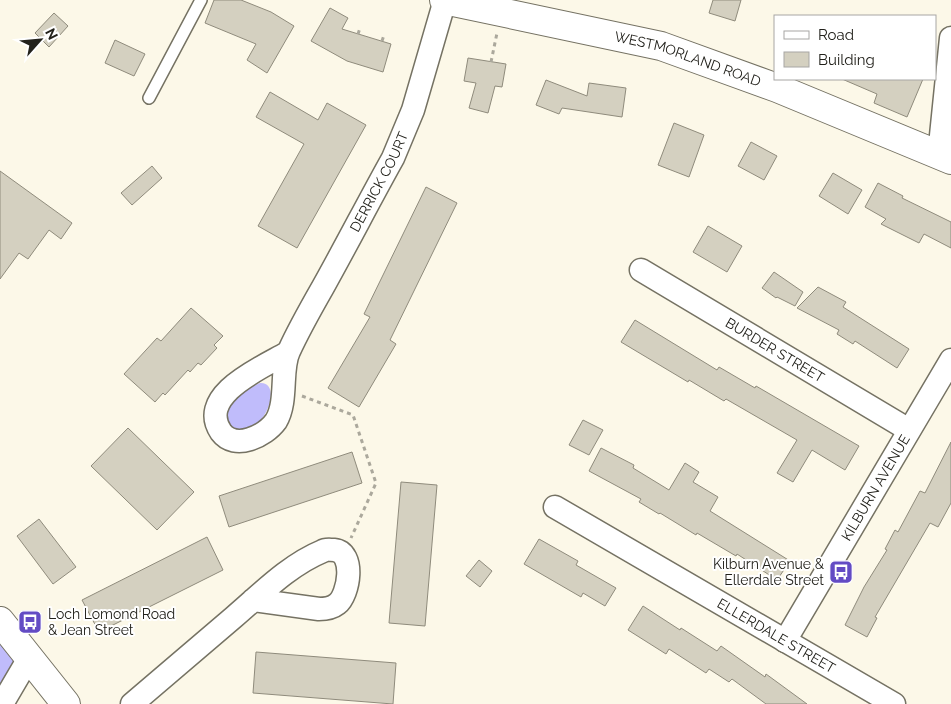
<svg xmlns="http://www.w3.org/2000/svg" width="951" height="704" font-family="Raleway,sans-serif">
  <rect width="100%" height="100%" fill="#fcf8e8"/>
  <!-- green -->
  <path fill="#c0bcfb" d="M260,383c26,-2 1,64 -30,43 -1,-3 -3,-5 -3,-8 -1,-14 22,-31 33,-35z
    M0,622l29,36 -29,46z"/>
  <!-- building -->
  <path fill="#d4d0c0" stroke="#8f8b7c" d="M214,0h27l30,12 23,14 -27,47 -20,-13 9,-16 -51,-21z
    M713,0h28l-6,21 -26,-8z
    M330,8l18,10 -6,11 49,15 -8,28 -36,-11 -36,-20z
    M54,13l14,13 -19,21 -14,-14z
    M115,40l30,14 -11,22 -29,-13z
    M468,58l38,6 -4,23 -7,-1 -7,27 -19,-5 7,-25 -12,-2z
    M842,79h81l-16,38 -33,-14 3,-9z
    M546,80l41,16 2,-13 37,5 -4,29 -60,-9 -3,6 -23,-9z
    M270,92l48,28 9,-17 39,22 -69,123 -39,-22 46,-82 -48,-27z
    M674,123l30,12 -15,42 -31,-12z
    M751,142l26,14 -13,24 -26,-14z
    M152,166l10,12 -30,27 -11,-12z
    M0,171l72,52 -11,16 -12,-9 -21,29 -9,-6 -19,26z
    M833,173l29,17 -14,24 -29,-18z
    M878,183l25,13 -1,2 49,24v26l-27,-14 -5,9 -38,-19 5,-5 -21,-12z
    M426,187l31,16 -67,137 6,4 -37,63 -31,-19 42,-71 -6,-3z
    M708,226l34,20 -15,26 -34,-20z
    M774,272l29,20 -8,14 -18,-9 -1,1 -14,-10z
    M818,287l28,15 -3,5 66,42 -12,19 -42,-27 -2,3 -16,-10 2,-4 -42,-22z
    M191,308l32,28 -9,9 3,3 -16,17 -3,-2 -8,9 -2,-2 -23,25 -2,-2 -8,9 -31,-28 33,-36 4,3z
    M635,320l82,50 2,-3 36,21 1,-2 103,60 -14,24 -33,-20 -19,32 -16,-9 20,-33 -71,-41 -2,2 -35,-21 -1,2 -67,-40z
    M583,420l20,10 -14,25 -20,-10z
    M128,428l66,64 -37,38 -66,-64z
    M951,442v61l-13,24 -8,-4 -55,94 2,1 -10,19 -22,-12 19,-38 23,-37 -2,-1 10,-19 3,2 22,-41 5,2z
    M601,448l33,17 -1,3 36,22 16,-27 14,9 -6,10 25,15 -8,14 80,50 -13,19 -40,-26 -1,2 -39,-23 -1,2 -36,-22 -1,1 -20,-12 2,-3 -52,-28z
    M352,452l10,31 -133,44 -10,-31z
    M401,482l36,3 -12,141 -36,-3z
    M39,519l37,48 -23,17 -36,-48z
    M207,537l16,33 -124,62 -17,-32z
    M539,539l39,22 -2,4 40,23 -11,18 -22,-13 -2,4 -57,-33z
    M479,560l13,11 -12,16 -14,-11z
    M643,606l37,24 1,-2 36,23 4,-5 44,31 1,-3 41,30h-41l-34,-25 -3,3 -20,-13 -3,4 -37,-24 -3,5 -38,-24z
    M256,652l140,11 -3,41 -140,-11z"/>
  <g fill="none" stroke-linecap="round" stroke-linejoin="round">
    <!-- service casing -->
    <g stroke="#757263" stroke-width="14">
      <path id="service" d="M149,98l52,-98"/>
    </g>
    <!-- minor casing -->
    <g stroke="#757263" stroke-width="25">
      <g id="minor">
        <path d="M939,155l12,-117"/>
        <path id="s1" d="M641,270l268,160"/>
        <path id="s2" d="M287,353c-24,14 -91,42 -66,79 14,19 44,4 55,-11 12,-20 4,-52 13,-70 10,-22 22,-43 34,-64 24,-43 46,-86 70,-129l20,-48 32,-110"/>
        <path id="s3" d="M555,507l339,197"/>
        <path id="s4" d="M785,641l166,-281"/>
        <path d="M2,704l27,-46"/>
        <path d="M132,704c34,-29 68,-58 102,-87 28,-24 55,-52 89,-66 3,-2 7,-1 11,-1 22,2 15,45 3,54 -5,4 -11,5 -18,5l-66,-9"/>
      </g>
    </g>
    <!-- tertiary casing -->
    <g stroke="#757263" stroke-width="30">
      <g id="tertiary">
        <path id="s5" d="M444,0l217,46 116,42 174,72"/>
      </g>
    </g>
    <!-- secondary casing -->
    <g stroke="#757263" stroke-width="30">
      <path id="secondary" d="M0,621l66,83"/>
    </g>
    <!-- path -->
    <path stroke="#aba89c" stroke-width="3" stroke-dasharray="4 4" stroke-linecap="butt" d="M358,34l2,-6
      M382,41l2,-6
      M491,62l6,-29
      M302,396l51,19 23,68 -25,55"/>
    <!-- service -->
    <use href="#service" stroke="#fff" stroke-width="11"/>
    <!-- minor -->
    <use href="#minor" stroke="#fff" stroke-width="22"/>
    <!-- tertiary -->
    <use href="#tertiary" stroke="#fff" stroke-width="28"/>
    <!-- secondary -->
    <use href="#secondary" stroke="#fff" stroke-width="28"/>
  </g>
  <!-- icons -->
  <defs>
    <g id="bus-square" transform="scale(1.25)"><rect x="-9" y="-9" width="18" height="18" rx="4" fill="#634bc4" stroke="#fff"/><path d="M-5-6H5V4H4V6H2V4H-2V6H-4V4H-5ZM-3.5-4V0h7V-4ZM-3.5 1.2v1.5H-2V1.2ZM2 1.2v1.5H3.5V1.2Z" fill="#fff"/></g>
  </defs>
  <g fill-rule="evenodd">
    <use href="#bus-square" x="841" y="572"/>
    <use href="#bus-square" x="30" y="622"/>
  </g>
  <g text-anchor="middle" dominant-baseline="central" stroke-width="4" stroke-linejoin="round" paint-order="stroke">
    <!-- street labels -->
    <g font-size="14" fill="#22211b" stroke="#fff">
      <text stroke="none"><textPath href="#s5" startOffset="251">WESTMORLAND ROAD</textPath></text>
      <text stroke="none"><textPath href="#s2" startOffset="444">DERRICK COURT</textPath></text>
      <text stroke="none"><textPath href="#s1" startOffset="156">BURDER STREET</textPath></text>
      <text stroke="none"><textPath href="#s4" startOffset="178">KILBURN AVENUE</textPath></text>
      <text stroke="none"><textPath href="#s3" startOffset="256">ELLERDALE STREET</textPath></text>
    </g>
    <!-- poi labels -->
    <g font-size="14" fill="#22211b" stroke="#fff" text-anchor="end">
      <text x="824" y="564">Kilburn Avenue &amp;<tspan x="824" dy="16">Ellerdale Street</tspan></text>
      <text x="48" y="614" text-anchor="start">Loch Lomond Road<tspan x="48" dy="16">&amp; Jean Street</tspan></text>
    </g>
  </g>
  <!-- legend -->
  <rect x="774" y="15" width="162" height="65" fill="#ffffff" stroke="#a7a6a4"/>
  <rect x="784" y="31" width="25" height="8" fill="#ffffff" stroke="#a7a6a4"/>
  <text x="818" y="40" font-size="15" fill="#22211b">Road</text>
  <rect x="784" y="52" width="25" height="15" fill="#d4d0c0" stroke="#a7a6a4"/>
  <text x="818" y="65" font-size="15" fill="#22211b">Building</text>
  <!-- north arrow -->
  <g transform="translate(40 40) rotate(63)" stroke="#ffffff" stroke-width="4" paint-order="stroke">
  <path d="M0-4L9 19L0 12L-9 19Z" fill="#22211b"/>
  <text y="-8" font-size="14" font-weight="bold" text-anchor="middle" fill="#22211b">N</text>
  </g>
</svg>
